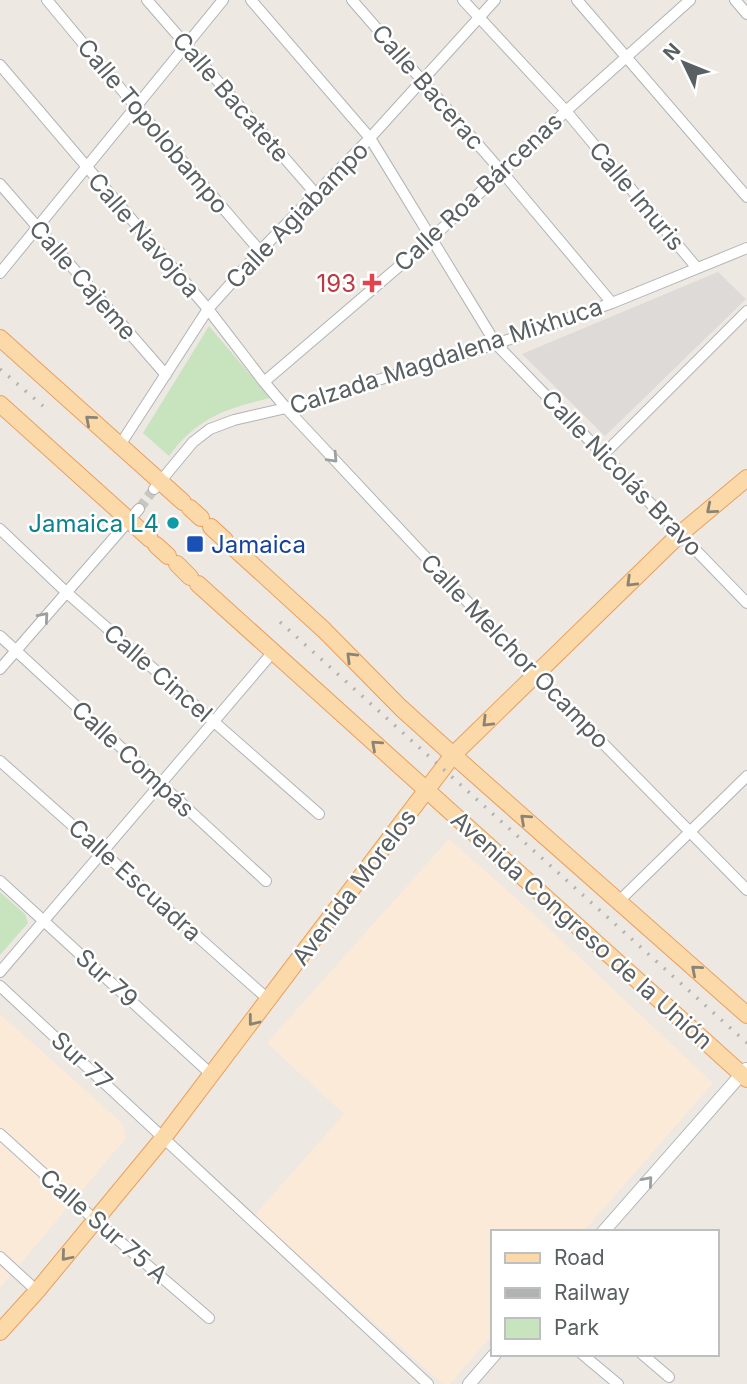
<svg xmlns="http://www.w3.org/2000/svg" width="747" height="1384" font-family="Inter,sans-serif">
  <rect width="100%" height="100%" fill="#ede8e2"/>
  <!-- commercial -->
  <path fill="#fcead8" d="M449,839l79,70 185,174 -130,149h-90v102l-43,50h-7l-189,-168 90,-102 -77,-71z
    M0,1014l123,110 3,14 -126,150z"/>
  <!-- industrial -->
  <path fill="#dedad7" d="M718,272l28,27 -141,137 -83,-82z"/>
  <!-- green -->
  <path fill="#c8e4bf" d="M209,326l61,72c-45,11 -73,20 -101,58l-26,-23z
    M0,892l25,22 3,9 -28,32z"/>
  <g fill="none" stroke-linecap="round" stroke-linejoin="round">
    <!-- minor-tunnel -->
    <path stroke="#c8c6c2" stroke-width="10" stroke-dasharray="10 5" stroke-linecap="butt" d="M139,509l15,-20"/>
    <!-- minor casing -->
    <g stroke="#b0b4b7" stroke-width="12">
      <path id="minor" d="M47,0l89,107 124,144
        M147,0l168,193
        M251,0l119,138 126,206 251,259
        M352,0l150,172 110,131
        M463,0l103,111 131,157
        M577,0l170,197
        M735,0l12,14
        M0,65l208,244 56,73 22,26 249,266 212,216
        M0,184l166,191
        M0,273l223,-273
        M264,382l167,-143 135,-128 124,-111
        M120,445l88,-136 52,-58 110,-113 125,-138
        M603,455l144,-144
        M154,489l39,-47 17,-13 24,-9 52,-12 210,-64 116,-41 135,-55
        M0,529l66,63 253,222
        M0,636l266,245
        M0,669l139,-160
        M0,761l269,239
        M0,881l212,194
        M618,902l129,-126
        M0,972l273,-320
        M0,986l428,398
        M0,1134l95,86 114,98
        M0,1257l37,34
        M582,1354l36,30
        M642,1354l27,23"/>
    </g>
    <!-- tertiary casing -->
    <g stroke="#b0b4b7" stroke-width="14">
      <path id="tertiary" d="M603,1232l143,-163
        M469,1384l26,-30"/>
    </g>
    <!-- primary casing -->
    <g stroke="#eb9f5d" stroke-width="18">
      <path id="primary" d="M0,338l183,164
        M0,404l150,135
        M190,508l11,10
        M211,527l14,13
        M156,545l12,11
        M233,547l91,83 77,78 52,47 294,260
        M177,564l13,13
        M198,584l549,495
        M0,1332l37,-41 127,-154 289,-382 227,-221 67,-56"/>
    </g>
    <!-- minor -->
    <use href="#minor" stroke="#fff" stroke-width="10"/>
    <!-- tertiary -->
    <use href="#tertiary" stroke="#fff" stroke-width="12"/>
    <!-- primary -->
    <use href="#primary" stroke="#fbd9a8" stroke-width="16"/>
    <!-- rail -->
    <path stroke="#b1b2b2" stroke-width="3.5" stroke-dasharray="2 9" stroke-linecap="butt" d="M0,369l43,37
      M280,622l467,421"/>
  </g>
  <!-- one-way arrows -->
  <defs><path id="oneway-chevron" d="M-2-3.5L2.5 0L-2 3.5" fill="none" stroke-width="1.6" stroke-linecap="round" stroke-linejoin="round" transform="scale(1.75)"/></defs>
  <g stroke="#8a8477">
    <use href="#oneway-chevron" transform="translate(90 420) rotate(-139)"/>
    <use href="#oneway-chevron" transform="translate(711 509) rotate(140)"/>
    <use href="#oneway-chevron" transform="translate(631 582) rotate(136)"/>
    <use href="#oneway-chevron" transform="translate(351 657) rotate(-135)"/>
    <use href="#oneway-chevron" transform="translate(487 722) rotate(135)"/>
    <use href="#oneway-chevron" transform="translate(376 745) rotate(-138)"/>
    <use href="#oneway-chevron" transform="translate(525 819) rotate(-138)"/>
    <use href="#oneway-chevron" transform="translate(696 970) rotate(-139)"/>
    <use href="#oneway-chevron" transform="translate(253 1021) rotate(128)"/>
    <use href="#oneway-chevron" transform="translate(66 1256) rotate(130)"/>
  </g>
  <g stroke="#9ca0a1">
    <use href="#oneway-chevron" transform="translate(333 458) rotate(47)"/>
    <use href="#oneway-chevron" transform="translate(44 617) rotate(-49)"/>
    <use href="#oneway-chevron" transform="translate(648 1181) rotate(-49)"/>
  </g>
  <!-- markers -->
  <path fill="#e0444e" stroke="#fff" stroke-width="2.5" d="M368.5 272.5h7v7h7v7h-7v7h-7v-7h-7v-7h7z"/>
  <circle fill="#0f9aa8" stroke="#fff" stroke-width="2.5" cx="173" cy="523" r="7"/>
  <rect fill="#1a4fb4" stroke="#fff" stroke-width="2.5" x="186" y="535" width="18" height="18" rx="3.5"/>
  <g text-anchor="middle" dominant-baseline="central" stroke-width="5" stroke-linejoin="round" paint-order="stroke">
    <!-- street labels -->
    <g font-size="24" fill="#5a6062" stroke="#fff">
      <text transform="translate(428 87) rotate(49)">Calle Bacerac</text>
      <text transform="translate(231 97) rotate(49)">Calle Bacatete</text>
      <text transform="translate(153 126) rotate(50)">Calle Topolobampo</text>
      <text transform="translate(478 192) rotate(-43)">Calle Roa Bárcenas</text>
      <text transform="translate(637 196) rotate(50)">Calle Imuris</text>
      <text transform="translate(297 215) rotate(-46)">Calle Agiabampo</text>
      <text transform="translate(144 235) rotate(49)">Calle Navojoa</text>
      <text transform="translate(83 280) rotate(49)">Calle Cajeme</text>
      <text transform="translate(446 356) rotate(-18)">Calzada Magdalena Mixhuca</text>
      <text transform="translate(622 473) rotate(46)">Calle Nicolás Bravo</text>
      <text transform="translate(515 651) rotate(46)">Calle Melchor Ocampo</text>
      <text transform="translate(158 673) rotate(41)">Calle Cincel</text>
      <text transform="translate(133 759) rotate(43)">Calle Compás</text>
      <text transform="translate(135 880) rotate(42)">Calle Escuadra</text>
      <text transform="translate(354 887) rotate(-53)">Avenida Morelos</text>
      <text transform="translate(582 930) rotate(42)">Avenida Congreso de la Unión</text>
      <text transform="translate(107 978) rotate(42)">Sur 79</text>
      <text transform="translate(82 1061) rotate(43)">Sur 77</text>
      <text transform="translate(104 1226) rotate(41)">Calle Sur 75 A</text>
    </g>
    <!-- health labels -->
    <g font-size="24" fill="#be3a42" stroke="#fff" text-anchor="end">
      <text x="356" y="283">193</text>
    </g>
    <!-- culture labels -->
    <g font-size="24" fill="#0d838f" stroke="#fff" text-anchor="end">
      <text x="159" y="523">Jamaica L4</text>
    </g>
    <!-- transit labels -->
    <g font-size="24" fill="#164399" stroke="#fff" text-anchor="start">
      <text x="211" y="544">Jamaica</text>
    </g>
  </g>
  <!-- legend -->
  <rect x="491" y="1230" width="228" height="126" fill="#ffffff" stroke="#bdbfc0" stroke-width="2"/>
  <rect x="505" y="1253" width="35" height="10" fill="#fbd9a8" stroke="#bdbfc0" stroke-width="2"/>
  <text x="554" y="1265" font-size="21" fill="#5a6062">Road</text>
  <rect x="505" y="1288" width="35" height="10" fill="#b1b2b2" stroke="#bdbfc0" stroke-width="2"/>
  <text x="554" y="1300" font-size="21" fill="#5a6062">Railway</text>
  <rect x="505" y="1318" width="35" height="21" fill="#c8e4bf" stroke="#bdbfc0" stroke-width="2"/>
  <text x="554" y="1335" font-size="21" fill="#5a6062">Park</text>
  <!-- north arrow -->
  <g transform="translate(684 63) rotate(313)" stroke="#ffffff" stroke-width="5" paint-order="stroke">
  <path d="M0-5L12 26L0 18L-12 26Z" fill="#5a6062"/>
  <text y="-10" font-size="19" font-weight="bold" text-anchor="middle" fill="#5a6062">N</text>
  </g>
</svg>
